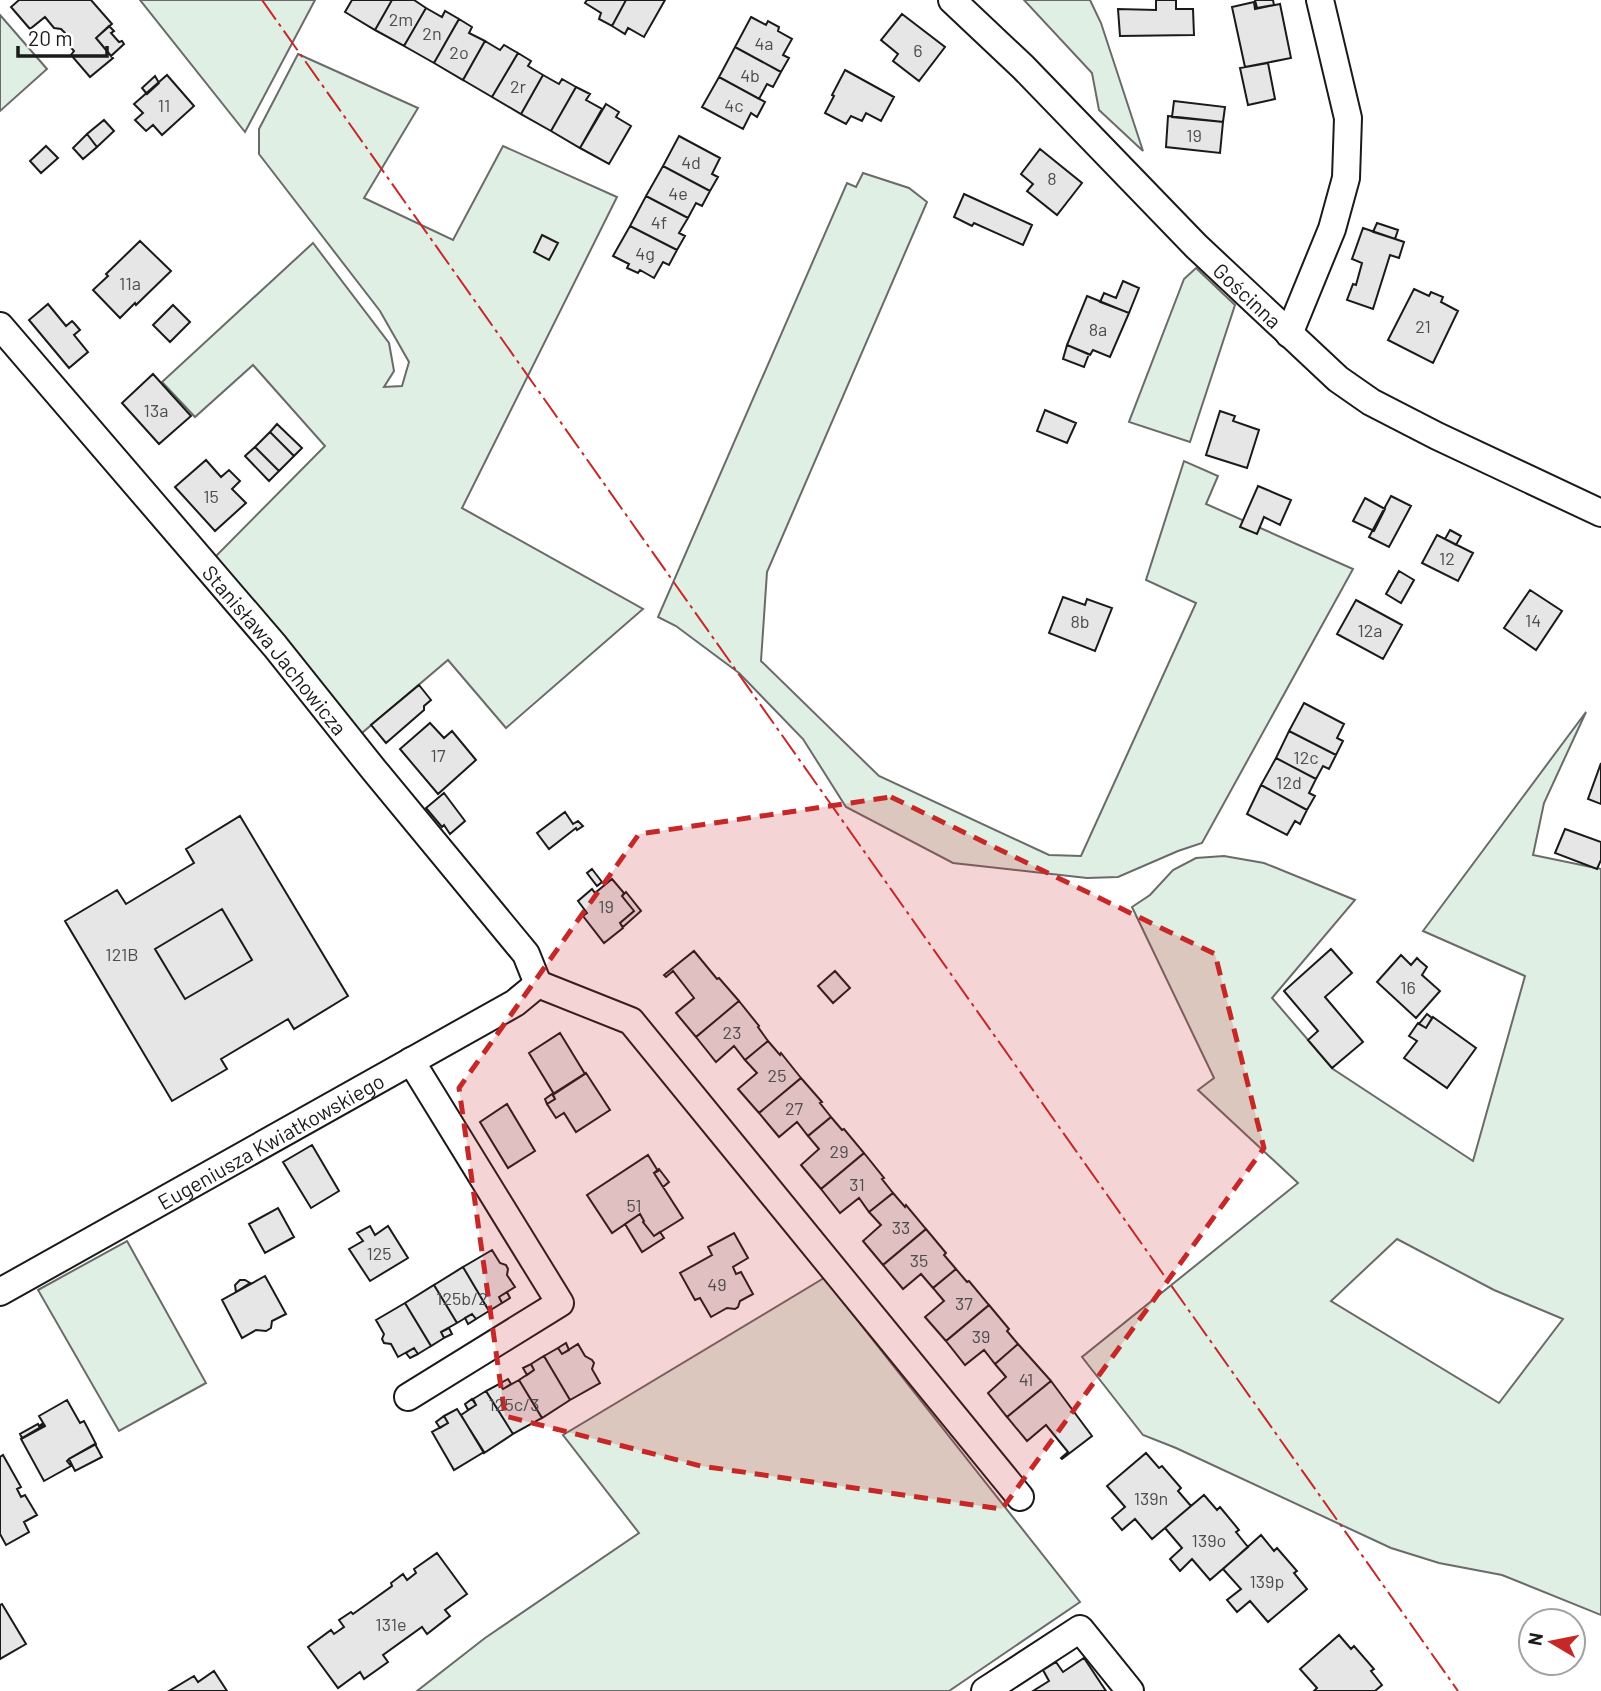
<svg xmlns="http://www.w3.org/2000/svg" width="1601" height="1691" font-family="Barlow,sans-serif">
  <rect width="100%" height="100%" fill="#fff"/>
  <!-- green -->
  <path fill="#e0efe3" stroke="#6a6a6a" stroke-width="2" fill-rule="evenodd" d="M140,0h175l-70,132z
    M1024,0h66l11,23 42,128 -44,-41 -7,-37z
    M0,15l47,54 -47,42z
    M298,54l120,54 -54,90 89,42 50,-94 114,51 -155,311 181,101 -137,119 -58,-68 -92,78 -141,-181 110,-111 -72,-81 -58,52 -33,-35 151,-139 76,100 5,28 -10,16 18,-1 7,-24 -29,-51 -121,-157v-25z
    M863,173l46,15 18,14 -160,370 -6,89 118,115 170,79 32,1 115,-253 -50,-23 38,-119 34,15 -12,28 147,65 -151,274 -24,8 -60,26 -31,1 -134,-15 -107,-56 -43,-68 -64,-66 -63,-47 -18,-9 189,-434 9,4z
    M1196,268l39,37 -45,137 -61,-20 55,-143z
    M1586,712l-42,91 -11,52 68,14v746l-99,-40 -63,-12 -48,-15 -215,-100 -33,-13 -61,-78 216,-174 -100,-93 16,-12 -82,-171 18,-12 23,-25 23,-12 28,-2 40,7 91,37 -83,98 61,71 140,92 52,-185 -102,-45zM1397,1239l97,51 69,29 -64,84 -168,-102z
    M127,1241l79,142 -87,48 -81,-141z
    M824,1278l256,324 -131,89h-532l68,-53 154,-105 -76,-98z"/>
  <!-- building -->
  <path fill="#e6e6e6" stroke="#1a1a1a" stroke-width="2" fill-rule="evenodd" d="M19,0h72l21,24 -16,14 17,20 -23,19 -19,-22 3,-4 -9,-10v-8l-4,-4 -7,-1 -9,-11 -15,12 -19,-22z
    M352,0h40l-17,30 -30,-18z
    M392,0h22l12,8 -22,38 -29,-16z
    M587,0h39l-14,26 -13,-7 2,-6 -16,-10z
    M626,0h39l-21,37 -16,-9 -3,6 -13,-8z
    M1156,0h20v9h17l1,26 -74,1 -2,-27 38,1z
    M1255,0h18l1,5 -17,3z
    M1254,2l1,7 25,-5 11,54 -46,9 -13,-60z
    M426,8l16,9 3,-6 14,8 -25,44 -30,-17z
    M902,14l43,33 -26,34 -26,-20 5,-7 -17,-14z
    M751,17l15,8 2,-4 11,6 -1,4 14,8 -9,16 6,3 -8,14 -46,-25z
    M459,19l13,8 -3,6 16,8 -22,39 -29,-17z
    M109,26l5,5 -3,2 8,9 3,-1 2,3 -13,12 -15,-18z
    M485,41l15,9 4,-5 14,8 -26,44 -29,-17z
    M735,47l46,25 -8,15 -6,-3 -8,15 -40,-22z
    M518,53l13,8 -3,5 15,9 -22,39 -29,-17z
    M1268,63l7,36 -27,6 -8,-37z
    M845,70l49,27 -13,24 -15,-8 -4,8 -11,-5 -5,8 -21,-11 9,-17 -2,-1z
    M167,75l27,31 -32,29 -9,-10 -7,6 -11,-11 8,-7 -9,-9z
    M543,75l16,9 3,-5 14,8 -25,44 -30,-17z
    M155,76l4,7 -12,11 -5,-6z
    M719,77l46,25 -8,15 -6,-4 -8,16 -41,-22z
    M576,87l14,7 -4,6 16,9 -22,39 -29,-17z
    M1174,101l51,6 -2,15 -51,-5z
    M606,104l13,8 -3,5 15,9 -22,38 -29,-16z
    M1168,116l55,6 -3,31 -54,-6z
    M104,120l10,11 -17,16 -10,-13z
    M87,134l10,13 -14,12 -10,-11z
    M679,136l41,22 -8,16 6,3 -8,14 -47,-25z
    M46,146l12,12 -17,15 -11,-12z
    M1040,149l42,34 -25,32 -30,-24 6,-7 -12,-10z
    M663,166l47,25 -8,15 -6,-3 -8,15 -42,-22z
    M964,194l68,31 -9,20 -49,-22 -2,3 -18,-9z
    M646,196l42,22 -9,15 6,3 -8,14 -47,-24z
    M1377,223l21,7 -3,9 -22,-7z
    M630,226l47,24 -8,15 -6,-3 -9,16 -14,-8 -2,3 -11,-5 2,-4 -16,-8z
    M1363,228l41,14 -5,16 -9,-3 -17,54 -26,-9 6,-16 3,1 6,-22 -10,-4z
    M542,235l16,8 -9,17 -15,-8z
    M140,241l31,30 -35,34 -1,-2 -15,15 -27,-28 15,-14 -2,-2z
    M1123,281l16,7 -10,25 -29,-11 4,-9 12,5z
    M1414,289l15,7 2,-4 12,5 -2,5 17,9 -25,52 -45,-23z
    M1087,296l42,17 -19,44 -17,-7 -3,5 -23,-10z
    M48,304l18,22 6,-5 2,2 6,7 -6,5 14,17 -19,16 -40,-48z
    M173,305l17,17 -20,20 -17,-17z
    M1067,345l22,9 -5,13 -21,-8z
    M153,374l38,42 -32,28 -37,-41z
    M1045,410l31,13 -9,20 -30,-12z
    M1220,411l15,5 -2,5 26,9 -12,38 -41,-13z
    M277,424l25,24 -8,8 -24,-24z
    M270,432l24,24 -15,15 -24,-24z
    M255,447l24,24 -10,10 -24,-25z
    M206,460l15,17 8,-7 11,11 -8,8 14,14 -31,28 -40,-44z
    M1258,486l33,14 -11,25 -16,-8 -7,17 -17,-7z
    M1391,496l20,10 -22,41 -20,-10z
    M1365,498l20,11 -11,22 -21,-10z
    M1450,530l11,6 -5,9 -11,-6z
    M1437,535l36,18 -15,28 -36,-18z
    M1399,571l15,9 -13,23 -15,-9z
    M1530,590l32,21 -26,39 -32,-22z
    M1063,597l22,8 2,-6 25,9 -17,43 -46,-18z
    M1356,600l46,25 -19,34 -46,-25z
    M419,685l12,15 -7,6v4l-38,33 -15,-18z
    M1304,703l40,21 -7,14 6,3 -7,14 -47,-24z
    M430,723l14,15 8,-7 24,29 -38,34 -38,-45z
    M1289,731l47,24 -7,14 -6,-3 -7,13 -40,-21z
    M1276,758l40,21 -7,14 6,3 -8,14 -46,-25z
    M1601,763v41l-13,-5z
    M1261,785l46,25 -7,14 -5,-3 -8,14 -40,-21z
    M444,793l21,28 -15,13 -6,-9 -2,2 -16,-19z
    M565,812l8,12 5,-3 5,5 -6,4 -1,-2 -27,21 -12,-16z
    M240,816l108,180 -54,33 -6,-10 -67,40 6,10 -55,32 -107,-180 52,-31 9,14 68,-41 -8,-14zM222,909l30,51 -67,39 -30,-50z
    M1565,829l36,13v18l-4,9 -42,-16z
    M592,869l10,13 -5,4 -10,-13z
    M612,879l12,14 -2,3 12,15 -14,12 3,5 -19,15 -21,-27 4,-3 -9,-12 14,-12 3,4z
    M626,892l15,19 -18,16 -3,-4 14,-12 -12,-15z
    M222,909l30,51 -67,39 -30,-50z
    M1331,949l21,24 -27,24 38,45 -31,26 -24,-28 10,-9 -34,-40z
    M694,951l23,28 2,-1 20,23 -43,36 -20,-24 18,-15 -21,-27 -7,6 -2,-2z
    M1401,955l10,10 6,-7 3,3 7,6 -5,8 18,16 -24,27 -39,-36z
    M835,971l15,17 -17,15 -15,-17z
    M739,1001l20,25 -1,1 10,14 -23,19 -11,-14 -18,16 -20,-25z
    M1427,1014l5,4 -6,10 -7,-4z
    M1433,1017l43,31 -29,40 -43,-30 13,-17 -8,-5 9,-13 8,5z
    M560,1033l25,41 -31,20 -25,-41z
    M768,1041l12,14 1,-2 20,25 -42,35 -21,-24 19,-16 -12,-13z
    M586,1073l24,37 -34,22 -12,-19 -8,5 -9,-14 8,-5 -2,-5z
    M801,1078l21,24 -2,1 11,14 -23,19 -11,-14 -18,15 -20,-24z
    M552,1094l3,5 -8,5 -2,-5z
    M507,1104l28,47 -27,17 -28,-46z
    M831,1117l11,13 2,-1 20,24 -43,36 -20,-24 18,-16 -11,-13z
    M312,1145l27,46 -28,17 -28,-46z
    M864,1153l20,25 -2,1 11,14 -24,19 -10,-14 -19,15 -19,-24z
    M648,1155l10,16 -4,2 29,45 -29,18 -11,-14 1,-1 -4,-7 -28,19 -25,-38z
    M659,1169l10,13 -6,5 -9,-14z
    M893,1193l12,14 1,-2 20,24 -43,36 -20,-24 18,-16 -12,-13z
    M278,1208l16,29 -29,16 -16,-29z
    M640,1214l4,7 -1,1 11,14 6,-4 4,6 -22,14 -17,-28z
    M370,1226l5,9 13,-9 20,32 -38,23 -21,-32 14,-8 -6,-8z
    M926,1229l20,24 -2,2 12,14 -23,19 -12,-14 -18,15 -20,-24z
    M734,1233l14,25 -15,9 3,7 5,-2 12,22 -13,7 -2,6 -3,2 -8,-1 -16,9 -11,-19 -5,2 -15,-27 32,-18 -4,-8z
    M492,1250l8,13 6,2 2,4 -1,6 8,12 -16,10 3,6 -13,8 -26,-44z
    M463,1267l26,44 -13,8 -4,-5 -15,9 -23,-38z
    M956,1269l11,13 2,-1 20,24 -43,36 -21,-24 19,-16 -11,-13z
    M265,1276l21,38 -14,7 -1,7 -5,3 -10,-1 -14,8 -20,-38z
    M240,1280h5l5,3 -14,9 -1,-7z
    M434,1285l23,38 -16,9 3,6 -13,8 -26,-43z
    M507,1292l3,6 -8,5 -3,-6z
    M405,1303l26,43 -13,8 -4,-6 -16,9 -7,-13 -7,-1 -2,-4 2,-5 -8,-14z
    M989,1305l20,24 -2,2 11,13 -23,20 -11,-14 -19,15 -19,-24z
    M472,1314l4,5 -8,5 -3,-6z
    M449,1328l3,6 -8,4 -3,-6z
    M566,1343l3,7 -7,4 -4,-6z
    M578,1344l7,12 7,4 2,3 -2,6 8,14 -30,17 -26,-44 14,-8 4,6z
    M1018,1344l33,37 -44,36 -19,-24 18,-16 -11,-13z
    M414,1348l4,6 -8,4 -4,-5z
    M544,1356l26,44 -28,18 -23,-38 15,-10 -3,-6z
    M531,1364l3,6 -7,5 -4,-7z
    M508,1379l3,5 -8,5 -4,-5z
    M519,1380l23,38 -29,16 -27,-43 13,-7 4,5z
    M1051,1381l41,55 -30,23 -1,-1 7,-6 -22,-27 -19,16 -20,-24z
    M486,1391l27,43 -29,19 -23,-38 15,-10 -3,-6z
    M472,1399l4,6 -8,5 -3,-6z
    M67,1400l13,23 4,-2 12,23 -27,15 -2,2 4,5 -27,15 -23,-42 24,-13 -6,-10z
    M457,1409l27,43 -30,18 -22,-38 16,-9 -4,-7z
    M444,1416l4,7 -8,5 -4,-6z
    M38,1424l1,2 3,-2 2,1 -22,13 -2,-4z
    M95,1444l7,13 -27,14 -6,-12z
    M1146,1453l13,15 3,-2 19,22 -3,3 13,15 -39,33 -17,-20 -13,11 -10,-12 13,-11 -18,-21z
    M3,1455l18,32 -4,2 4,8 4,-2 12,20 -13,7 5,10 -23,13 -6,-11v-77z
    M1204,1495l13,15 3,-3 19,23 -3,2 12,15 -38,33 -18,-21 -12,12 -10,-12 12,-11 -17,-20z
    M1261,1535l13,16 3,-3 20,23 -3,2 13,16 -39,33 -18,-21 -13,11 -10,-12 14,-11 -18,-20z
    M437,1553l30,41 -22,16 5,6 -23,18 -5,-7 -39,28 5,7 -24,17 -4,-7 -22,16 -30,-41 23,-17 3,4 10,-7 -5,-7 12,-8 2,2 39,-28 -1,-3 12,-9 4,6 9,-7 -2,-4z
    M2,1604l24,40 -26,15v-54z
    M1339,1635l12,14 3,-3 20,23 -3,2 11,14 -7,6h-61l3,-3 -17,-19z
    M1084,1658l22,33h-73l16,-10 -6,-11 13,-8 7,10z
    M214,1671l13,20h-58l25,-15 4,6z"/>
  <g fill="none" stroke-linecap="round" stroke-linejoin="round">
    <!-- minor casing -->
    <g stroke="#1a1a1a" stroke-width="30">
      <g id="minor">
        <path id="s1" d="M952,0l71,67 173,179 142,133 33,23 66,34 164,77"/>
        <path id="s2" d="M0,326l275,320 99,124 152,184 12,30"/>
        <path d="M1289,334l43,-105 14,-51 2,-60 -28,-118"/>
        <path d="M538,984l93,37 389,476"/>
        <path id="s3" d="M0,1292l515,-289 23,-19"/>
        <path d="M408,1397l152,-94 -149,-242"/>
        <path d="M985,1691l95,-62 50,62"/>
      </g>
    </g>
    <!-- minor -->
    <use href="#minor" stroke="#fff" stroke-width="26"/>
    <!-- power -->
    <path stroke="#c62828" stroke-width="2" stroke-dasharray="24 5 3.5 5" stroke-linecap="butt" d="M262,0l1196,1691"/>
  </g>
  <!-- marked area -->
  <path fill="#c62828" fill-opacity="0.2" stroke="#c62828" stroke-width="5" stroke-dasharray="14 9" stroke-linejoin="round" d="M891,797l324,157 49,194 -262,361 -301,-43 -196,-50 -46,-328 180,-254z"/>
  <g text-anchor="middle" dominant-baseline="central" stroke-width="5" stroke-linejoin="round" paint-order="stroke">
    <!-- number labels -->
    <g font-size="18" fill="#4d4d4d">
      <text x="401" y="19">2m</text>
      <text x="432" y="33">2n</text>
      <text x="764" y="43">4a</text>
      <text x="918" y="50">6</text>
      <text x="459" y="52">2o</text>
      <text x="750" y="75">4b</text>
      <text x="518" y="86">2r</text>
      <text x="164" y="105">11</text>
      <text x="734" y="105">4c</text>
      <text x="1194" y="135">19</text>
      <text x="691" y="162">4d</text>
      <text x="1052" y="178">8</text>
      <text x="678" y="193">4e</text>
      <text x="659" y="222">4f</text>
      <text x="645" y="253">4g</text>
      <text x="130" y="283">11a</text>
      <text x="1423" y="326">21</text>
      <text x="1098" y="329">8a</text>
      <text x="156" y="410">13a</text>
      <text x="211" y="496">15</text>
      <text x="1447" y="558">12</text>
      <text x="1533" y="620">14</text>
      <text x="1080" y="621">8b</text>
      <text x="1370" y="630">12a</text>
      <text x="438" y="755">17</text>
      <text x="1306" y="757">12c</text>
      <text x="1289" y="782">12d</text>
      <text x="606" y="906">19</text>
      <text x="122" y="954">121B</text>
      <text x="1408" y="987">16</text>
      <text x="732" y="1032">23</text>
      <text x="777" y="1075">25</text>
      <text x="794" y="1108">27</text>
      <text x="839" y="1151">29</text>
      <text x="857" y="1184">31</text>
      <text x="634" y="1205">51</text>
      <text x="901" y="1227">33</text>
      <text x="379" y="1253">125</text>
      <text x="919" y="1260">35</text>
      <text x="717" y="1284">49</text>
      <text x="462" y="1298">125b/2</text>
      <text x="964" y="1303">37</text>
      <text x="981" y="1336">39</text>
      <text x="1026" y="1379">41</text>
      <text x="514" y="1404">125c/3</text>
      <text x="1151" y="1498">139n</text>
      <text x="1209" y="1540">139o</text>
      <text x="1267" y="1581">139p</text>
      <text x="391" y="1624">131e</text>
    </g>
    <!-- street labels -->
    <g font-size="21" fill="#1a1a1a" stroke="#fff">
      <text stroke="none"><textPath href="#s1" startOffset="418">Gościnna</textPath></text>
      <text stroke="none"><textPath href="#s2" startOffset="425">Stanisława Jachowicza</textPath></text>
      <text stroke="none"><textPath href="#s3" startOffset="310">Eugeniusza Kwiatkowskiego</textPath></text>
    </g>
  </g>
  <!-- north arrow -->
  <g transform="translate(1552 1642) rotate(280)"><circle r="33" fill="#ffffff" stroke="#a3a3a3" stroke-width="2"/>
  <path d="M0-5L12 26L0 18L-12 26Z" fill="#c62828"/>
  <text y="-10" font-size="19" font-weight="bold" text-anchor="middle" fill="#1a1a1a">N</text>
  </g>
  <!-- scale -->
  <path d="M18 46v10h89v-10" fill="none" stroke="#1a1a1a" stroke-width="3.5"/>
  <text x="28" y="46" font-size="21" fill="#1a1a1a" stroke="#ffffff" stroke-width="5" paint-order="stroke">20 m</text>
</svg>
